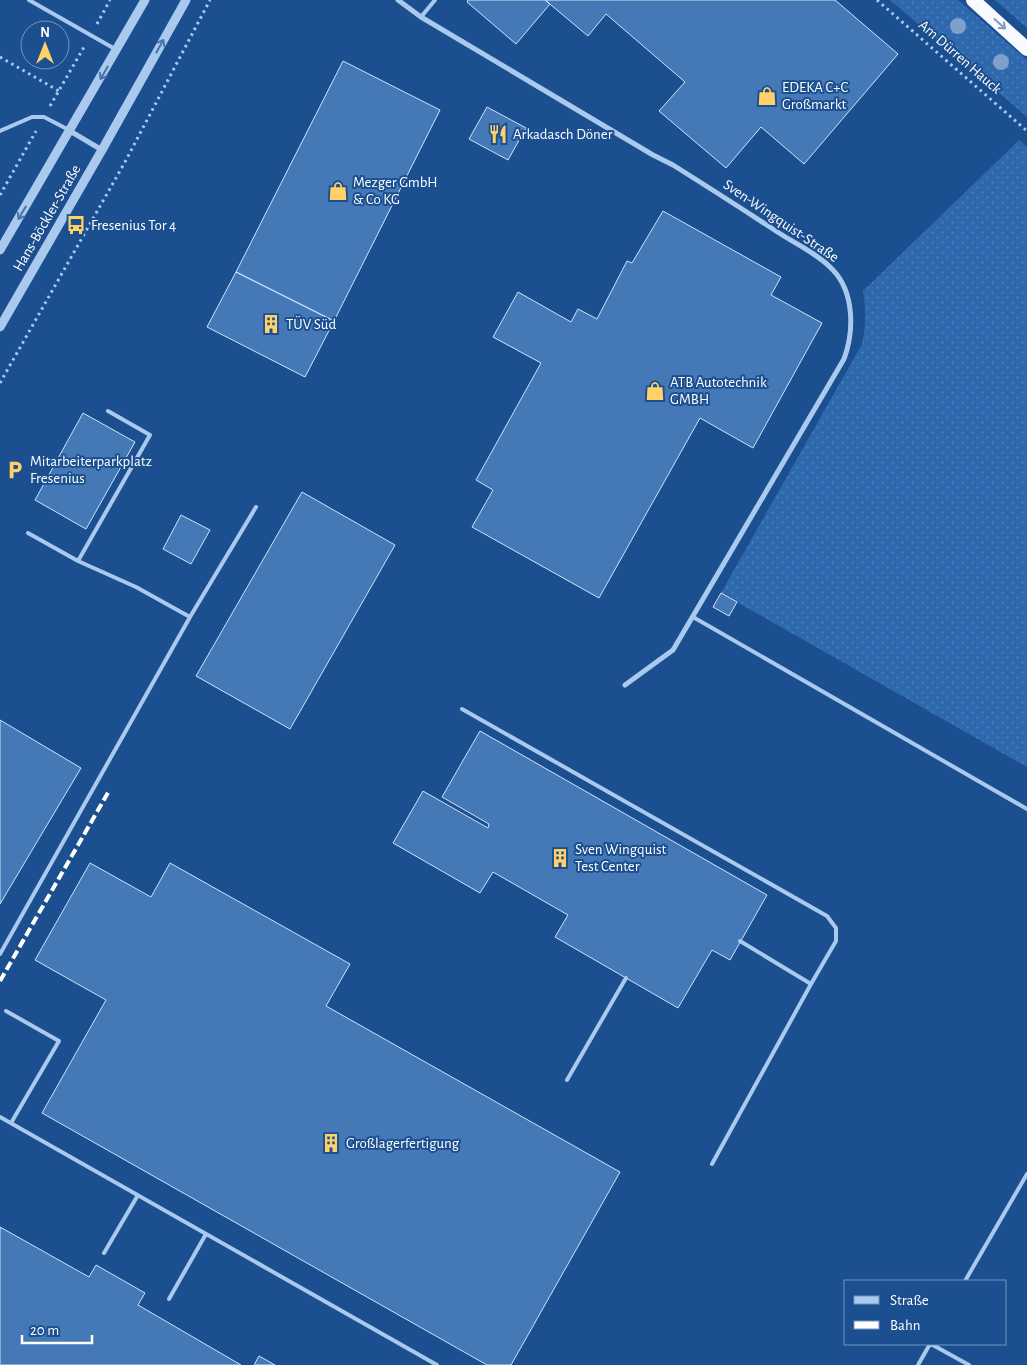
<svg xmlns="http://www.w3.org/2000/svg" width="1027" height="1365" font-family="'Alegreya Sans',sans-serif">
  <defs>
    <pattern id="grass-dots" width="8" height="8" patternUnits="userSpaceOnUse" patternTransform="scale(1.25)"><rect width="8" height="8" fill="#2e69ad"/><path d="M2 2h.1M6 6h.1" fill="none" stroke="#4d80b9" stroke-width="1.8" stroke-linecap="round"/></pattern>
  </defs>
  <rect width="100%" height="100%" fill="#1b4f8f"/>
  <!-- grass -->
  <path fill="url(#grass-dots)" d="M890,0h68l69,60v57z
    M995,0h32v28z
    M1019,140l8,7v620l-306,-174 141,-249c4,-19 4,-34 1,-53z"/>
  <!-- building -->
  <path fill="#4478b7" stroke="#cfe3fa" d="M468,0h77l5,4 -34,40 -49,-42z
    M545,0h290l63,54 -94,110 -43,-37 -35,41 -67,-57 26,-29 -79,-68 -18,22z
    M343,61l97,49 -106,211 -98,-49z
    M487,107l39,21 -18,32 -39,-21z
    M663,211l118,66 -10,18 51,28 -69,125 -53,-30 -101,180 -127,-71 21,-37 -17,-10 65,-117 -48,-26 25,-45 53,30 7,-13 19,10 30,-58 5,2z
    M236,272l98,49 -29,56 -98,-50z
    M83,413l52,29 -49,87 -51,-29z
    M302,492l93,53 -105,184 -94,-53z
    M181,515l29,15 -19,34 -28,-15z
    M721,593l16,9 -8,14 -16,-9z
    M0,720l81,48 -81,136z
    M480,731l287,164 -37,65 -18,-10 -34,58 -123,-71 13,-22 -75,-43 -13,21 -87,-50 30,-52 65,37 1,-4 -47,-27z
    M90,863l61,34 19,-34 180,101 -24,42 294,166 -109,193h-24l-445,-252 64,-113 -71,-40z
    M0,1227l89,50 7,-12 49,28 -7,12 103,60h-241z
    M259,1356l16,9h-21z"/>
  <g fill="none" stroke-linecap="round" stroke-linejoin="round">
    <!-- path -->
    <path stroke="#a9c9ee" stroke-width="3" stroke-dasharray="2.5 4" stroke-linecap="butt" d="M877,0l150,131
      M97,24l13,-24
      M0,57l59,34
      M50,106l34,-59
      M0,195l36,-64
      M0,383l125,-221 85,-162"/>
    <!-- service -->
    <path stroke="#a9c9ee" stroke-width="4" d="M29,0l86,49
      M421,17l14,-17
      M0,131l32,-14h12l25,13
      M28,533l50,28 58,26 54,30
      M78,561l72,-126 -42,-24
      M693,617l334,192
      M462,709l365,207 9,12v13l-25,43
      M0,954l190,-337 66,-110
      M6,1011l53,30 -48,82
      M567,1080l59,-102
      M0,1117l437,248
      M712,1164l99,-180 -71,-43
      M104,1253l34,-58
      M965,1281l62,-107
      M169,1299l37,-65
      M931,1344l38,21
      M918,1365l12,-21"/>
    <!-- minor -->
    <path stroke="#a9c9ee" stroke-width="5" d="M398,0l23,17 232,138 20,10c35,22 71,45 106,68 17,11 39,21 53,36 23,23 22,63 12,90l-171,291 -48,35
      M70,131l32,19"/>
    <!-- tertiary -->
    <path stroke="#a9c9ee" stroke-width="9" d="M0,250l145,-250
      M0,327l102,-177 84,-150"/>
    <!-- trunk -->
    <path stroke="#f8faff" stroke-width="14" d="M973,0l54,49"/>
    <!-- rail -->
    <path stroke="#fff" stroke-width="4" stroke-dasharray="9 4" stroke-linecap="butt" d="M0,981l109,-190"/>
  </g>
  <!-- trees -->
  <g fill="#7ea0ca">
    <circle cx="958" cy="26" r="8"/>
    <circle cx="1001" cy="62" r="8"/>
  </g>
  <!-- one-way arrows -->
  <defs><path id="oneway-shaft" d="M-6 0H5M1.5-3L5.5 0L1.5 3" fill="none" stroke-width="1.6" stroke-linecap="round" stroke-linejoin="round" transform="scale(1.25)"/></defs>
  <use stroke="#7e9cc1" href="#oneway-shaft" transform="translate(1000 24) rotate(42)"/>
  <g stroke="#4674ac">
    <use href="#oneway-shaft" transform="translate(160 46) rotate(-61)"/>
    <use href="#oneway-shaft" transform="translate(104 73) rotate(120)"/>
    <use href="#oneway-shaft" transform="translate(22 213) rotate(121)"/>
  </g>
  <!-- icons -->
  <defs>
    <g id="shop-bare" transform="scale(1.5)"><path d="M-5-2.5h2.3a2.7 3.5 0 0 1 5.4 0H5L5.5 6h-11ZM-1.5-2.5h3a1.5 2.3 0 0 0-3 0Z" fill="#ffd166" stroke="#1b4f8f" stroke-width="2.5" paint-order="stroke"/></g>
    <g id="restaurant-bare" transform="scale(1.5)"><path d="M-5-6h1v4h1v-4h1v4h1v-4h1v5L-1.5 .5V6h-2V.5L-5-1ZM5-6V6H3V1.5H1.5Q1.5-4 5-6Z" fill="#ffd166" stroke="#1b4f8f" stroke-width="2.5" paint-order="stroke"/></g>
    <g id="bus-bare" transform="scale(1.5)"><path d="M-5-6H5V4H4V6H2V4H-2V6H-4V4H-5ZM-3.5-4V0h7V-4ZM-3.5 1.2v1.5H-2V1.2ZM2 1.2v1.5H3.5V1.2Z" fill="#ffd166" stroke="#1b4f8f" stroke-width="2.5" paint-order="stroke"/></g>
    <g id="building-bare" transform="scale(1.5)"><path d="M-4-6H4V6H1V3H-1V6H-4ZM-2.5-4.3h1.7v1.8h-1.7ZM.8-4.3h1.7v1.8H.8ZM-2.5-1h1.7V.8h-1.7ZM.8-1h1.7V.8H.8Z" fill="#ffd166" stroke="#1b4f8f" stroke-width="2.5" paint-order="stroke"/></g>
    <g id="parking-bare" transform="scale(1.5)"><path d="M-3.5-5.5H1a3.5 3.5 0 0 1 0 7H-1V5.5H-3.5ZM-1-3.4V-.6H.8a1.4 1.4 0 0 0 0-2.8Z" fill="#ffd166" stroke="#1b4f8f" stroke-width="2.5" paint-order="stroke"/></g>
  </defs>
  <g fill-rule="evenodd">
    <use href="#shop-bare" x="767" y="96"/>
    <use href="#restaurant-bare" x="498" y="134"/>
    <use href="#shop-bare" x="338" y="191"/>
    <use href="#bus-bare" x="76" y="225"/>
    <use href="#building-bare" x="271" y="324"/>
    <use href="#shop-bare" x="655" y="391"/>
    <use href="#parking-bare" x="15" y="470"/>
    <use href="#building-bare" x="560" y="858"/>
    <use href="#building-bare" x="331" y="1143"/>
  </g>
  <g text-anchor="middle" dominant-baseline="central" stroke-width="4" stroke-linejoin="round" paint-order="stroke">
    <!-- street labels -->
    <g font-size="15" fill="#fff" stroke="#1b4f8f">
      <text transform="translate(960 57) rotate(41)">Am Dürren Hauck</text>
      <text transform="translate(47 218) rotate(-60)">Hans-Böckler-Straße</text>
      <text transform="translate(781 221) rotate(34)">Sven-Wingquist-Straße</text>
    </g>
    <!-- poi labels -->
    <g font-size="15" fill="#fff" stroke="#1b4f8f" text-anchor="start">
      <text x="782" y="87">EDEKA C+C<tspan x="782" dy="17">Großmarkt</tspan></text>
      <text x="513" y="134">Arkadasch Döner</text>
      <text x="353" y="182">Mezger GmbH<tspan x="353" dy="17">&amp; Co KG</tspan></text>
      <text x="91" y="225">Fresenius Tor 4</text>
      <text x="286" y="324">TÜV Süd</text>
      <text x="670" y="382">ATB Autotechnik<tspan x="670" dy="17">GMBH</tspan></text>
      <text x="30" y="461">Mitarbeiterparkplatz<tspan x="30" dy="17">Fresenius</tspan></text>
      <text x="575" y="849">Sven Wingquist<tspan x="575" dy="17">Test Center</tspan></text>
      <text x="346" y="1143">Großlagerfertigung</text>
    </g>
  </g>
  <!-- legend -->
  <rect x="844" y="1280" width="162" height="65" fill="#1b4f8f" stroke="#7695bc"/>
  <rect x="854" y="1296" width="25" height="8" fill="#a9c9ee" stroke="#7695bc"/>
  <text x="890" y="1305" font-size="15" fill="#ffffff">Straße</text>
  <rect x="854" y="1321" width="25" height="8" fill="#ffffff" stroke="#7695bc"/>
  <text x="890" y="1330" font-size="15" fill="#ffffff">Bahn</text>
  <!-- north arrow -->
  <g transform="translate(45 45)"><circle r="24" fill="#1b4f8f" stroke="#7695bc"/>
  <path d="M0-4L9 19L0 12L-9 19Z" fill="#ffd166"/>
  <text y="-8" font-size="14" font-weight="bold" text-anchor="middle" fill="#ffffff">N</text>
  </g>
  <!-- scale -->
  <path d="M22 1335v8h70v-8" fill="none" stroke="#ffffff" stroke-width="2.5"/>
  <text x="30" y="1335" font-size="15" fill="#ffffff" stroke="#1b4f8f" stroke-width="4" paint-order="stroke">20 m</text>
</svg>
